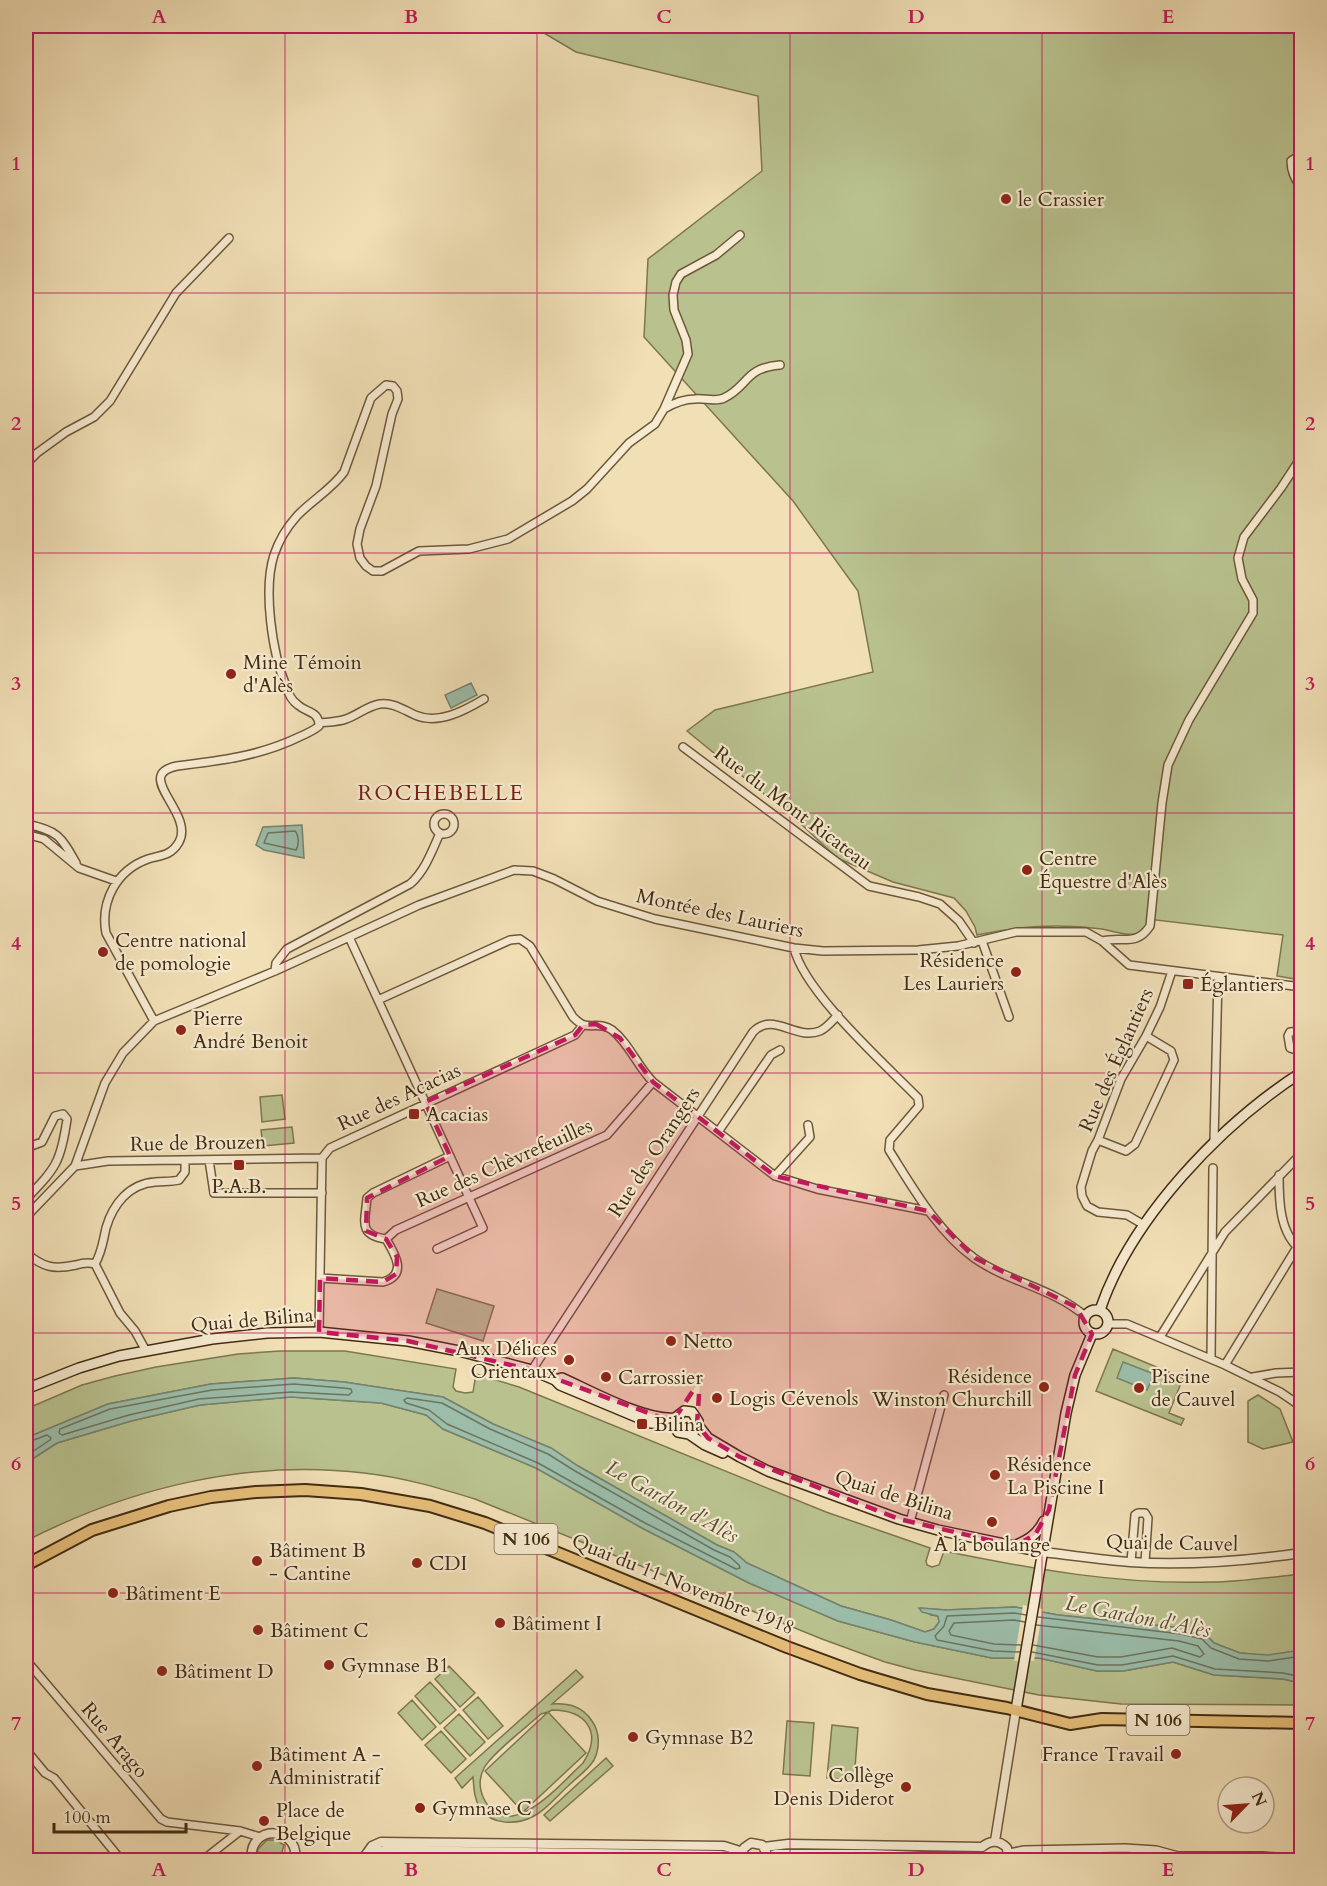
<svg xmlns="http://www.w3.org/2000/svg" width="1327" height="1886" font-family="Cardo,serif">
  <rect width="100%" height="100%" fill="#f1dfb6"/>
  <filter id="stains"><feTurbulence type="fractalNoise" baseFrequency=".00333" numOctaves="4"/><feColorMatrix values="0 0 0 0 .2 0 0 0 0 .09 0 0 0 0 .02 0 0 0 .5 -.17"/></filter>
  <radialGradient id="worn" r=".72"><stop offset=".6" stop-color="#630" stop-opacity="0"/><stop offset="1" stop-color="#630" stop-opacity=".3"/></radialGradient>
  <!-- green -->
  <path fill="#b9c28f" stroke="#7d7650" stroke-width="1.5" fill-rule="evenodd" d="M532,26h769v954l-24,-4 6,-41 -135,-16 -2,10c-13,10 -29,3 -44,0 -42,-6 -84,-3 -125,6l-2,-8 -9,-16 -12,-13 -61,-16 -56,-24 -36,-34 -114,-93 28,-21 158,-38 -15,-81 -65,-90 -149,-164 4,-78 114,-88 -4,-75 -182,-44z
    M282,1095l3,24 -23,3 -2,-25z
    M292,1127l2,16 -31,3 -2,-16z
    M437,1289l57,17 -11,35 -57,-18z
    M1113,1349l70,29 -14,35 15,6 -3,6 -85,-34z
    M280,1351h65l111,18 -3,18 3,4 9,2 8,-1 3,-18 43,13 307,125 104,36 -4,13 1,4 5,2 7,-2 5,-14c88,18 177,34 267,31 30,0 60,-5 90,-8v76l-33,6 -28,-3 -26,-10 -9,-9 -23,-6 -124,-13 -43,-8 -69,3 -26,-2 11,7 7,1 1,6 -5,7 -9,3 -34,-12 -50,-14 -94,-43 -13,-11 -17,-7 -139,-79 -27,-18 -58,-24 -50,-27 -47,-7 -52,-8 -50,-4 -83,6 -103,20 -82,34v-29l56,-24 33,-9 41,-9 82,-13z
    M1258,1395l22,14 13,33 -30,7 -15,-7v-41z
    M291,1397l90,6 45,12 17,14 93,39 106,60 107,55 89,38 77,21 77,16h47l58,13h26l50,-9 41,13 69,4 18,4v22l-180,-1 -82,-9 -124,-25 -30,-8 -63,-23 -347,-140c-36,-11 -73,-22 -111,-26 -117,-14 -235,15 -338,68v-78l31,-20 74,-22 69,-16z
    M449,1666l26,27 -15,14 -25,-28z
    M576,1670l7,7 -31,27c17,-1 30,2 40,17 8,11 8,27 2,39 -6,10 -18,18 -26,26 -11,10 -22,24 -34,30 -17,9 -42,10 -54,-8 -6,-9 -6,-20 -7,-31l-11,11 -7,-10zM552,1710c34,0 51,22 31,53 -21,19 -74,84 -99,36 -5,-10 -5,-21 0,-31 8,-15 43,-41 57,-54l7,-2 -63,59 38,41 63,-59 -38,-41z
    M430,1682l26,28 -16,14 -25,-28z
    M478,1697l25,29 -15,13 -25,-29z
    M412,1700l24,27 -14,13 -24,-27z
    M459,1714l26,28 -15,14 -26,-28z
    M787,1721l27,2 -4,53 -27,-2z
    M832,1725l26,3 -4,53 -27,-3z
    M441,1731l25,28 -15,14 -26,-28z
    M606,1758l7,8 -63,55 -6,-6z
    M267,1840h9l8,5 -2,7 2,8h-27l1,-11z"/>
  <!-- water -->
  <path fill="#9bbdaa" stroke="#77836d" stroke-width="1.5" d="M471,683l6,12 -26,13 -6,-13z
    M302,825l2,33 -40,-8 -8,-5 7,-18z
    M1123,1362l31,12 -7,16 -30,-12z
    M294,1378l50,4 99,15 50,27 58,24 27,18 139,79 17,7 13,11 94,43 50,14 34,12 9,-3 5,-7 -1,-6 -16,-4 -3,-4 27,2 69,-3 43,8 124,13 23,6 9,9 26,10 28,2 33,-5v33l-18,-4 -69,-4 -41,-13 -50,9h-26l-58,-13h-47l-77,-16 -77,-21 -89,-38 -107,-55 -106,-60 -93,-39 -17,-14 -45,-12 -90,-6 -91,8 -69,16 -74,22 -31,20v-25l82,-34 103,-20z"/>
  <!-- pier -->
  <path fill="#f1dfb6" d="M1023,1605l20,4 -9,52h-20z"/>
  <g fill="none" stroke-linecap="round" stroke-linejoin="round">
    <!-- shore -->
    <path stroke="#6e745e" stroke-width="1.5" d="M295,831c4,4 4,15 1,19l-32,-7 4,-10z
      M294,1384l49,4 8,1 1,3 -3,3 -58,-3 -92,7 -70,16 -67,20 -3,-2 1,-4 50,-20 102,-19z
      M407,1398l35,5 48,26 58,25 27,17 139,79 16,7 9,8 1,3 -4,1 -91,-46 -107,-60 -91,-39 -18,-14 -23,-7 -2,-3z
      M26,1443l21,-8 4,3 -1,2 -24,16
      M1038,1617l143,17 21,5 9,9 28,11 29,2 34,-5
      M1021,1645l-27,-1 -43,-9 -2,-4 5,-8 60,-3 11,2
      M1033,1645l65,12h23l51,-9 28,9 4,-3 -6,-8 -19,-5 -143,-16
      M1020,1652l-27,-1 -56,-11 -2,-4 9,-10 3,-10 67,-3 12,2
      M1032,1652l66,13h24l51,-9 42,13 68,4 19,4"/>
    <!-- minor casing -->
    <g stroke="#6d583a" stroke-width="10">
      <path id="minor" d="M1302,154l-11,7c0,11 4,19 11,28
        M1302,229c-6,16 -3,35 0,52
        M664,409c10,-6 19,-10 31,-10 9,-1 21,3 29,-1 25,-12 20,-30 56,-33
        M26,464l11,-11 29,-21 28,-15 16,-16 66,-108 53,-55
        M319,723c9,-1 19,-1 27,-4 12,-4 21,-13 34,-15 12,-2 24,6 35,11 23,10 49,-4 69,-16
        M683,747l186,139 50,11 21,7 19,17 15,22
        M434 824a10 10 0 1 1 20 0a10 10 0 1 1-20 0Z
        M26,824c31,6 35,12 50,39
        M26,834l18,5 35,29 37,13
        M349,937l134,291 -46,21
        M982,941l27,76
        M1102,941c21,-5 34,6 48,-15l12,-123 6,-38 21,-45 64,-107v-13l-11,-21 -4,-21 6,-21 37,-49 21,-32
        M794,948c10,44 91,116 124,150l1,8 -29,34 -1,10c24,38 48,81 85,108 34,24 79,30 111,58
        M275,971l1,-8 11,-14 123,-65c15,-13 22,-33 30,-51
        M378,1000l132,-60 10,-1 10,7 43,71c3,3 8,7 11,8 10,2 19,-2 28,5 17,13 25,36 41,52l122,94 42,13 111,22
        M154,1021l-48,-88c-6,-32 11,-63 42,-74 13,-4 23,-3 31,-17 16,-29 -47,-67 -2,-76 42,-5 83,-10 122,-29 7,-3 14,-6 20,-11 0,-15 -12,-13 -21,-21 -6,-4 -10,-12 -12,-19 -14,-33 -23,-97 -12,-131 5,-15 13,-28 23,-39 15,-16 34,-26 47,-44l27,-74 15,-13 7,1 4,5 1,8 -6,15 -16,72 -16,43 -3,15 3,14 6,8 7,5h9l37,-20 50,-2 39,-10 64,-38 15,-12 42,-46 26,-19 9,-15 24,-55 -2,-14 -12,-30 -1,-15 3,-13 5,-8 35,-19 24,-20
        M1302,1031l-12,1 -2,4 2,12 12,4
        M718,1132l53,-77 9,-5
        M1098,1140l28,11 9,-7 39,-84 -3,-9 -25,-15
        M1214,1142l4,-165
        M26,1148l16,-6 13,-26 8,-2 4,5c-6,43 -11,49 -41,80
        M450,1156l-77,37 -6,5c-2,24 -9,37 19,41l10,-9 211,-95 46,-53
        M209,1160l5,33h108
        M75,1166l33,-5 214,-3
        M1279,1175c0,25 0,59 23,76
        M775,1176l35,-39 -2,-12
        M26,1217l49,-51 30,-83 18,-30 31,-32 121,-50 144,-66 95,-35 19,1 21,8 43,22 58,18 139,29 29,3 95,-1 40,-4 58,-14h70l16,9 27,24 173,22
        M1144,1225l-17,-10 -29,-3 -11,-6 -5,-10 -1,-9 11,-36 6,-11 23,-61 25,-43 14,-29 12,-36
        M26,1253c17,14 27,17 50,12 6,-2 12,-3 19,-1l25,49 15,18 11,20
        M95,1264c7,-12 8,-23 11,-36 7,-24 23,-44 49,-46 8,-1 16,0 24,-2l6,-8v-12
        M320,1278l63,4c25,-7 12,-28 3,-43
        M1108,1324h19l98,41 55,27 22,15
        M319,1332l3,-174 8,-10 245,-113 8,-10
        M1160,1337l65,-105 77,-79
        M1211,1359l2,-191
        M1225,1365l72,-118
        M532,1370l221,-338c20,-21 43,9 67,-1 7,-3 12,-10 18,-16
        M1253,1377l23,-4 26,-1
        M910,1522l34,-127
        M1131,1562l4,-47 3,-2h7l3,5 -3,44
        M26,1660l135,159 6,3 73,9 20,6
        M26,1750l19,23 9,5 67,82
        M1009,1853l15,-3 101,-2 31,2 22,6h85l38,3
        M203,1860l37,-29"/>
    </g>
    <!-- tertiary casing -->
    <g stroke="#6d583a" stroke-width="11">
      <path id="tertiary" d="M1042,1552c29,3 58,8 88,10 57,4 115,-1 172,-9
        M995,1841l21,-131
        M764,1847l24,-3 194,3c9,-7 17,-7 25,1l1,12
        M367,1853l19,-3 334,5 23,3
        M742,1855l2,-7 7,-5 11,2 4,7
        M765,1859l10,-5h94l105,4 6,2
        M252,1860c-5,-36 48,-35 43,0
        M362,1860l10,-14 9,-4 343,4 19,6"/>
    </g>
    <!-- secondary casing -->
    <g stroke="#412b11" stroke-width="12">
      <path id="secondary" d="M1084 1322a12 12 0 1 1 24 0a12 12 0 1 1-24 0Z
        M1100,1310c31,-92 121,-186 202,-238
        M555,1380l7,-2c29,13 83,43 113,40
        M26,1389l53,-21 40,-12 93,-17 55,-6 52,-1 89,9 51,10 73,19 23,10 5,5 91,38 23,2
        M697,1424l11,14 32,19 28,14 131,48 39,11 104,22
        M689,1434l6,-4 3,-9 -6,-9 -8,-1 -9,7 -1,7 4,7 11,2 16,11 18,8
        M1014,1546c14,-6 23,-11 30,-25
        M1016,1710l50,-297 9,-38 17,-41"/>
    </g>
    <!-- primary casing -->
    <g stroke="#412b11" stroke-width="14">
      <path id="primary" d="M26,1565l66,-35 77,-24 42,-9 45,-5 49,-2 56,4 69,12 55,17 302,124 73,27 67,20 80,14 63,16 32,-5 200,4"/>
    </g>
    <!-- minor -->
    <use href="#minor" stroke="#f6ead0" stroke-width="7"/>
    <!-- tertiary -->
    <use href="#tertiary" stroke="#f6ead0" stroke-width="8"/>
    <!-- secondary -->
    <use href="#secondary" stroke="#f6ead0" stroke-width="9"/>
    <!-- primary -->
    <use href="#primary" stroke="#e8c07b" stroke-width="10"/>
  </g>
  <!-- marked area -->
  <path fill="#c2185b" fill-opacity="0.2" stroke="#c2185b" stroke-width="4.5" stroke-dasharray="12 8" stroke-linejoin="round" d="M596,1024l24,14 33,44 122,94 153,35 47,47 101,49 16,27 -17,41 -26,135 -14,25 -21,11 -115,-27 -159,-62 -32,-19 -11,-14 3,-44 -25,38h-13l-130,-48 -124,-29 -89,-9 1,-54 63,4 13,-8 1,-17 -11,-18 -20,-8 1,-33 83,-42 -25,-54 150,-67 8,-10z"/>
  <!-- grid -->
  <path fill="none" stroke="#c2185b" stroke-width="1.5" stroke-opacity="0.55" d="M285,26v1834M537,26v1834M790,26v1834M1042,26v1834M26,293h1276M26,553h1276M26,813h1276M26,1073h1276M26,1333h1276M26,1593h1276"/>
  <!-- markers -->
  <g fill="#8f2418" stroke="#f6ead0" stroke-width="2">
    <circle cx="1006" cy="199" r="6"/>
    <circle cx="231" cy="674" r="6"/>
    <circle cx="1027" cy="870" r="6"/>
    <circle cx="103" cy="952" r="6"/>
    <circle cx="1016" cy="972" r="6"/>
    <rect x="1182" y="978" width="12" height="12" rx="3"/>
    <circle cx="181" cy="1030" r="6"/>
    <rect x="408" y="1108" width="12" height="12" rx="3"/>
    <rect x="233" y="1159" width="12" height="12" rx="3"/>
    <circle cx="671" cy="1341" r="6"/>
    <circle cx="569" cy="1360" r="6"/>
    <circle cx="606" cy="1377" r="6"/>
    <circle cx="1044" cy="1387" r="6"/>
    <circle cx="1139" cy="1388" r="6"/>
    <circle cx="717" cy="1398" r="6"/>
    <rect x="636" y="1418" width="12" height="12" rx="3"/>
    <circle cx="995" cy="1475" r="6"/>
    <circle cx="992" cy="1522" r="6"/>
    <circle cx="257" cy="1561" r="6"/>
    <circle cx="417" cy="1563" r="6"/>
    <circle cx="113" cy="1593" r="6"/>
    <circle cx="500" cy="1623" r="6"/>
    <circle cx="258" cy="1630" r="6"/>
    <circle cx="329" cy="1665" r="6"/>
    <circle cx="162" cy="1671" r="6"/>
    <circle cx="633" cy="1737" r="6"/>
    <circle cx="1176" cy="1754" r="6"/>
    <circle cx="257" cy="1766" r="6"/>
    <circle cx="906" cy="1787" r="6"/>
    <circle cx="420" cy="1808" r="6"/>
    <circle cx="264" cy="1821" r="6"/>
  </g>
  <g text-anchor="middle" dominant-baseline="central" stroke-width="4.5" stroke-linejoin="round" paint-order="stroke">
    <!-- shield labels -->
    <g fill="#f6ead0" stroke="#77644a" stroke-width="1.5">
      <rect x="494.5" y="1524" width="63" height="30" rx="4.5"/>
      <rect x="1126.5" y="1705" width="63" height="30" rx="4.5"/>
    </g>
    <g font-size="18" font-weight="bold" fill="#412b11">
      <text x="526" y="1539">N 106</text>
      <text x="1158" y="1720">N 106</text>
    </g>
    <!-- poi labels -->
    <g font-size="20" fill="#412b11" stroke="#f6ead0" text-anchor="start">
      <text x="1018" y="199">le Crassier</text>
      <text x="243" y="662">Mine Témoin<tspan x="243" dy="23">d'Alès</tspan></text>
      <text x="1039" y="858">Centre<tspan x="1039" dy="23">Équestre d'Alès</tspan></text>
      <text x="115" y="940">Centre national<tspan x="115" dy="23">de pomologie</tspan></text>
      <text x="1004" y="960" text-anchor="end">Résidence<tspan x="1004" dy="23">Les Lauriers</tspan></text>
      <text x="1200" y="984">Églantiers</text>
      <text x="193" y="1018">Pierre<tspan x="193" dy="23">André Benoit</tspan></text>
      <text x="426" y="1114">Acacias</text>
      <text x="239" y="1186" text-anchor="middle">P.A.B.</text>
      <text x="683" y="1341">Netto</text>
      <text x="557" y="1348" text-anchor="end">Aux Délices<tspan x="557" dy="23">Orientaux</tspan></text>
      <text x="1032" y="1376" text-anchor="end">Résidence<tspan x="1032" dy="23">Winston Churchill</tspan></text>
      <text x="1151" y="1376">Piscine<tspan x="1151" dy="23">de Cauvel</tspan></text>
      <text x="618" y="1377">Carrossier</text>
      <text x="729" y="1398">Logis Cévenols</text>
      <text x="654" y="1424">Bilina</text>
      <text x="1007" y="1464">Résidence<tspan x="1007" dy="23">La Piscine I</tspan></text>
      <text x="992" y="1544" text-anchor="middle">À la boulange</text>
      <text x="269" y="1550">Bâtiment B<tspan x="269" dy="23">- Cantine</tspan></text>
      <text x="429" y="1563">CDI</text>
      <text x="125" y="1593">Bâtiment E</text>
      <text x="512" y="1623">Bâtiment I</text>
      <text x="270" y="1630">Bâtiment C</text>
      <text x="341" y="1665">Gymnase B1</text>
      <text x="174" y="1671">Bâtiment D</text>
      <text x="645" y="1737">Gymnase B2</text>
      <text x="269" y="1754">Bâtiment A -<tspan x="269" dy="23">Administratif</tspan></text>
      <text x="1164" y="1754" text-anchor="end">France Travail</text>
      <text x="894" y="1775" text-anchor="end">Collège<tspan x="894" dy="23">Denis Diderot</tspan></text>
      <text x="432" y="1808">Gymnase C</text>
      <text x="276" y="1810">Place de<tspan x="276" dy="23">Belgique</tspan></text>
    </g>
    <!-- street labels -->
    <g font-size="20" fill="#412b11" stroke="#f6ead0">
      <text transform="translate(793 808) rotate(37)">Rue du Mont Ricateau</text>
      <text transform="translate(720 913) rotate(12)">Montée des Lauriers</text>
      <text transform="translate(1116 1060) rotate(-66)">Rue des Églantiers</text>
      <text transform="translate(399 1097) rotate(-25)">Rue des Acacias</text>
      <text transform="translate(198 1143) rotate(-1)">Rue de Brouzen</text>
      <text transform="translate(654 1152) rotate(-57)">Rue des Orangers</text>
      <text transform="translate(504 1163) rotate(-24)">Rue des Chèvrefeuilles</text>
      <text transform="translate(252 1320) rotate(-5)">Quai de Bilina</text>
      <text transform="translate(894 1495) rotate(18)">Quai de Bilina</text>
      <text transform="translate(1172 1543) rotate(1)">Quai de Cauvel</text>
      <text transform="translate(683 1584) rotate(22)">Quai du 11 Novembre 1918</text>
      <text transform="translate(115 1740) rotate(50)">Rue Arago</text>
    </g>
    <!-- water labels -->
    <g font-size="21" font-style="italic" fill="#585037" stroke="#f6ead0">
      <text transform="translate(672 1502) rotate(29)">Le Gardon d'Alès</text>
      <text transform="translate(1138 1617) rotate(11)">Le Gardon d'Alès</text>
    </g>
    <!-- quarter labels -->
    <g font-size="22" letter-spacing="1.5" fill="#7a1f14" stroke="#f6ead0">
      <text x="441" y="793">ROCHEBELLE</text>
    </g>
  </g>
  <!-- margin -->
  <rect width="1327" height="1886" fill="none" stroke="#f1dfb6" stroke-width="66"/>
  <!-- north arrow -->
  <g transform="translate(1246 1805) rotate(65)"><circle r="28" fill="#f6ead0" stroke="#ae9e84" stroke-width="1.5"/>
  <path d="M0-4.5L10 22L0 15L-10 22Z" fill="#8f2418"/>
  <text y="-9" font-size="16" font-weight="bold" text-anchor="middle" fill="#412b11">N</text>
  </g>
  <!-- scale -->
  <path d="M54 1823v9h132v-9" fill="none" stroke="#412b11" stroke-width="3"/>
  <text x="63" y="1823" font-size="18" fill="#412b11" stroke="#f6ead0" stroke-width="4.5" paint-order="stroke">100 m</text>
  <rect x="33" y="33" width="1261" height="1820" fill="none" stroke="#c2185b" stroke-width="2"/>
  <g font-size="20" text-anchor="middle" font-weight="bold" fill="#c2185b">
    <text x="159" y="23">A</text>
    <text x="411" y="23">B</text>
    <text x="664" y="23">C</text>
    <text x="916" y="23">D</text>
    <text x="1168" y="23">E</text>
    <text x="16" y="170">1</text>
    <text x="1310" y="170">1</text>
    <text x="16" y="430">2</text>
    <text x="1310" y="430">2</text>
    <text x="16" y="690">3</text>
    <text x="1310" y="690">3</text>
    <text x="16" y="950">4</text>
    <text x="1310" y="950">4</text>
    <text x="16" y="1210">5</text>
    <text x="1310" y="1210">5</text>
    <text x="16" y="1470">6</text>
    <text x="1310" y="1470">6</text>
    <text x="16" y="1730">7</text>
    <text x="1310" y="1730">7</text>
    <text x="159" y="1876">A</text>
    <text x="411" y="1876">B</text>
    <text x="664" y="1876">C</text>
    <text x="916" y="1876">D</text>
    <text x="1168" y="1876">E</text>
  </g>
  <rect width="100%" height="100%" filter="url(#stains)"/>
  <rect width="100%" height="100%" fill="url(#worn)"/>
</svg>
